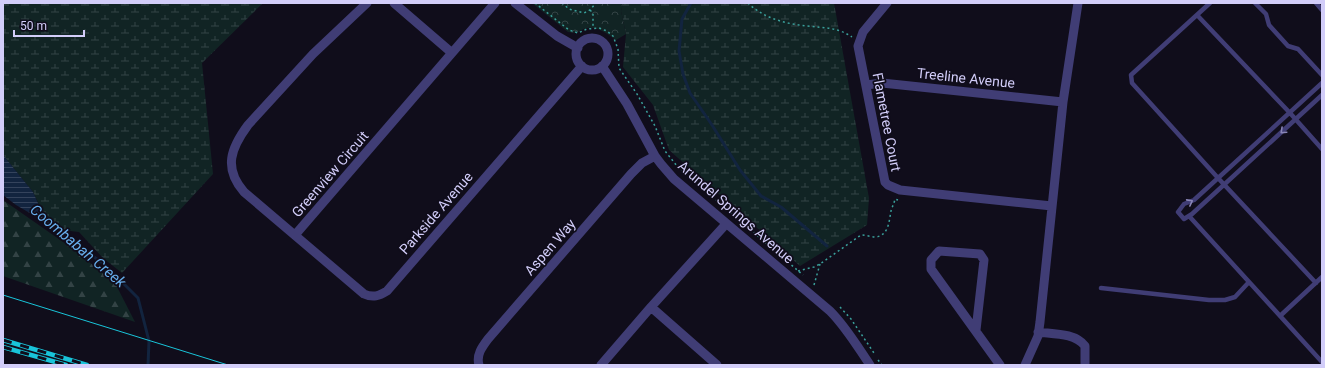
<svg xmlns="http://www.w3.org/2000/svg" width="1325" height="368" font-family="Roboto,sans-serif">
  <defs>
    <pattern id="forest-firs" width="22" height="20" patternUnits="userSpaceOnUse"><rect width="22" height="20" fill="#112424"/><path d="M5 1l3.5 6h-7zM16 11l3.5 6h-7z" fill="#334345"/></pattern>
    <pattern id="wetland-marsh" width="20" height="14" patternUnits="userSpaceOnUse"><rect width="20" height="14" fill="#112424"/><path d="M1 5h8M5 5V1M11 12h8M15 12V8" fill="none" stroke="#334345"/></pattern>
    <pattern id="park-crowns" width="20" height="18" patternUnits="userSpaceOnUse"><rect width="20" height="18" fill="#112424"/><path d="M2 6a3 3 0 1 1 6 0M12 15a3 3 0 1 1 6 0" fill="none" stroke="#334345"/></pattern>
    <pattern id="water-rules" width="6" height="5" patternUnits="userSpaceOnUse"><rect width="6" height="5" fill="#12243f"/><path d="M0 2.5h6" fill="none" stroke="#34435c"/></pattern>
  </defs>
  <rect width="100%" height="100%" fill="#100d1b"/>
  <!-- forest -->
  <path fill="url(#forest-firs)" d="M3,200l70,49 42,34 20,39 -132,-46z"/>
  <!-- wetland -->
  <path fill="url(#wetland-marsh)" d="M3,3h260l-61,60 11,111 -91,99 -19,-15 -24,-26 -25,-3 -6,-6 -15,-31 -30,-37z
    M623,3h211l35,195 -2,27 -67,41 -131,-116 -16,-45 -30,-38 3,-33 -5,-23z"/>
  <!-- park -->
  <path fill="url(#park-crowns)" d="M532,3h91l-2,8 5,23 -10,6c-14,-10 -24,-18 -40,-7l-8,-1z"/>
  <!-- water -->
  <path fill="url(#water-rules)" d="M3,155l30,37 14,31 -31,-18 -13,-10z"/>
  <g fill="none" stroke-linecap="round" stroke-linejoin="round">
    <!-- stream -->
    <path stroke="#12243f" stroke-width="3" d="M691,3l-9,16 -3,32 4,23 7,19 22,32 28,45 21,26 20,11 46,39
      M45,220l9,9 50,35 34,34 11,43 -1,24"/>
    <!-- path -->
    <path stroke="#3aa09b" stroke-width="1.5" stroke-dasharray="2 3" stroke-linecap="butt" d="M535,3l34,27 9,3 9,-4 12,-1 8,3 6,5 5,13 1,19 18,26 18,32 10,25 12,15 126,109
      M562,3l7,6 15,4 6,-3 6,-7
      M748,3c15,15 38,21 59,23 17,2 30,1 45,11
      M590,10l3,3v15
      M798,271l16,-4 6,-3 41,-29c5,0 10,2 15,2 13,-2 13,-16 15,-26 1,-4 3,-7 4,-12l3,1
      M814,285l6,-21
      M840,307l11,12 23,34
      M878,360l4,5"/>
    <!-- lane -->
    <path stroke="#403d75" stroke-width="4.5" d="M1210,3l-79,72 1,8 86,95 98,105
      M1255,3l11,11 3,11 19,21 10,3 24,26
      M1316,3l6,7
      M1197,15l93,98 32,36
      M1322,83l-128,117 -10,4 -6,8 6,7 8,-5 130,-119
      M1189,216l133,146
      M1101,288l108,12h16l10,-3 14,-15
      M1280,316l42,-39"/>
    <!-- street -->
    <path stroke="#403d75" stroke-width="9" d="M367,3l-54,51 -65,71c-17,23 -25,43 -4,67l120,102c9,4 15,2 23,-3l195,-225
      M394,3l58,50
      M515,3l42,33 21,12
      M887,3l-24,29 -5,14 27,136 3,3 12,5 152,16
      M576 54a16 16 0 1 1 32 0a16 16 0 1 1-32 0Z
      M602,66l25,38 28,52 6,8 13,15 156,132c16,16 27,35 40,54
      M866,85l16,-2 181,19
      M295,235l200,-232
      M651,307l66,58
      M976,330l8,-70 -4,-6 -41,-3 -8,9v9l69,96
      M1038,332c16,2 37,1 47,14v19
      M479,365c-3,-10 3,-18 9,-26l143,-165 11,-11 13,-7
      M601,365l50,-58 75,-83
      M1025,365l13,-29 2,-14 23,-220 15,-99"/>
    <!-- tram -->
    <path stroke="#19c4d9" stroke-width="1" d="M3,295l225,70"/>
    <!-- rail casing -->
    <g stroke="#19c4d9" stroke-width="4.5">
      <path id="rail" d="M3,340l84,25
        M3,347l63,18"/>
    </g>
    <!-- rail -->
    <use href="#rail" stroke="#100d1b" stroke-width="3" stroke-dasharray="9" stroke-linecap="butt"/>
  </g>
  <!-- one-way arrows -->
  <defs><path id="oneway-chevron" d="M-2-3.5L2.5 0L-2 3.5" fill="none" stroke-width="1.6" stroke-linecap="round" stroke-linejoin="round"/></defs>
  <g stroke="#8985b7">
    <use href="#oneway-chevron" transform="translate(1283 131) rotate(137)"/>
    <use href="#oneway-chevron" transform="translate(1190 202) rotate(-28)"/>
  </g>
  <g text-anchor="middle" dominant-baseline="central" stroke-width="3.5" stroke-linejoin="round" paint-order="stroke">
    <!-- street labels -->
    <g font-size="14" fill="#d2cdf9" stroke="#100d1b">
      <text transform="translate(966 78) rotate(6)">Treeline Avenue</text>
      <text transform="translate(887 122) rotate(79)">Flametree Court</text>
      <text transform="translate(330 174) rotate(-49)">Greenview Circuit</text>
      <text transform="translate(736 212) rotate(41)">Arundel Springs Avenue</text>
      <text transform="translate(436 213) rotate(-49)">Parkside Avenue</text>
      <text transform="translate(550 247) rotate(-49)">Aspen Way</text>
    </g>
    <!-- water labels -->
    <g font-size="15" font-style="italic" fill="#67aeed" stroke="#100d1b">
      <text transform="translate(78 246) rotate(40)">Coombabah Creek</text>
    </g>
  </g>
  <!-- border -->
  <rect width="1325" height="368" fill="none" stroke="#d2cdf9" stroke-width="8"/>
  <!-- scale -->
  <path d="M14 30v6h70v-6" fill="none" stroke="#d2cdf9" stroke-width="2"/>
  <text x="20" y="30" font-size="12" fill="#d2cdf9" stroke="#100d1b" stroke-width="3" paint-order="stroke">50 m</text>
</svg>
